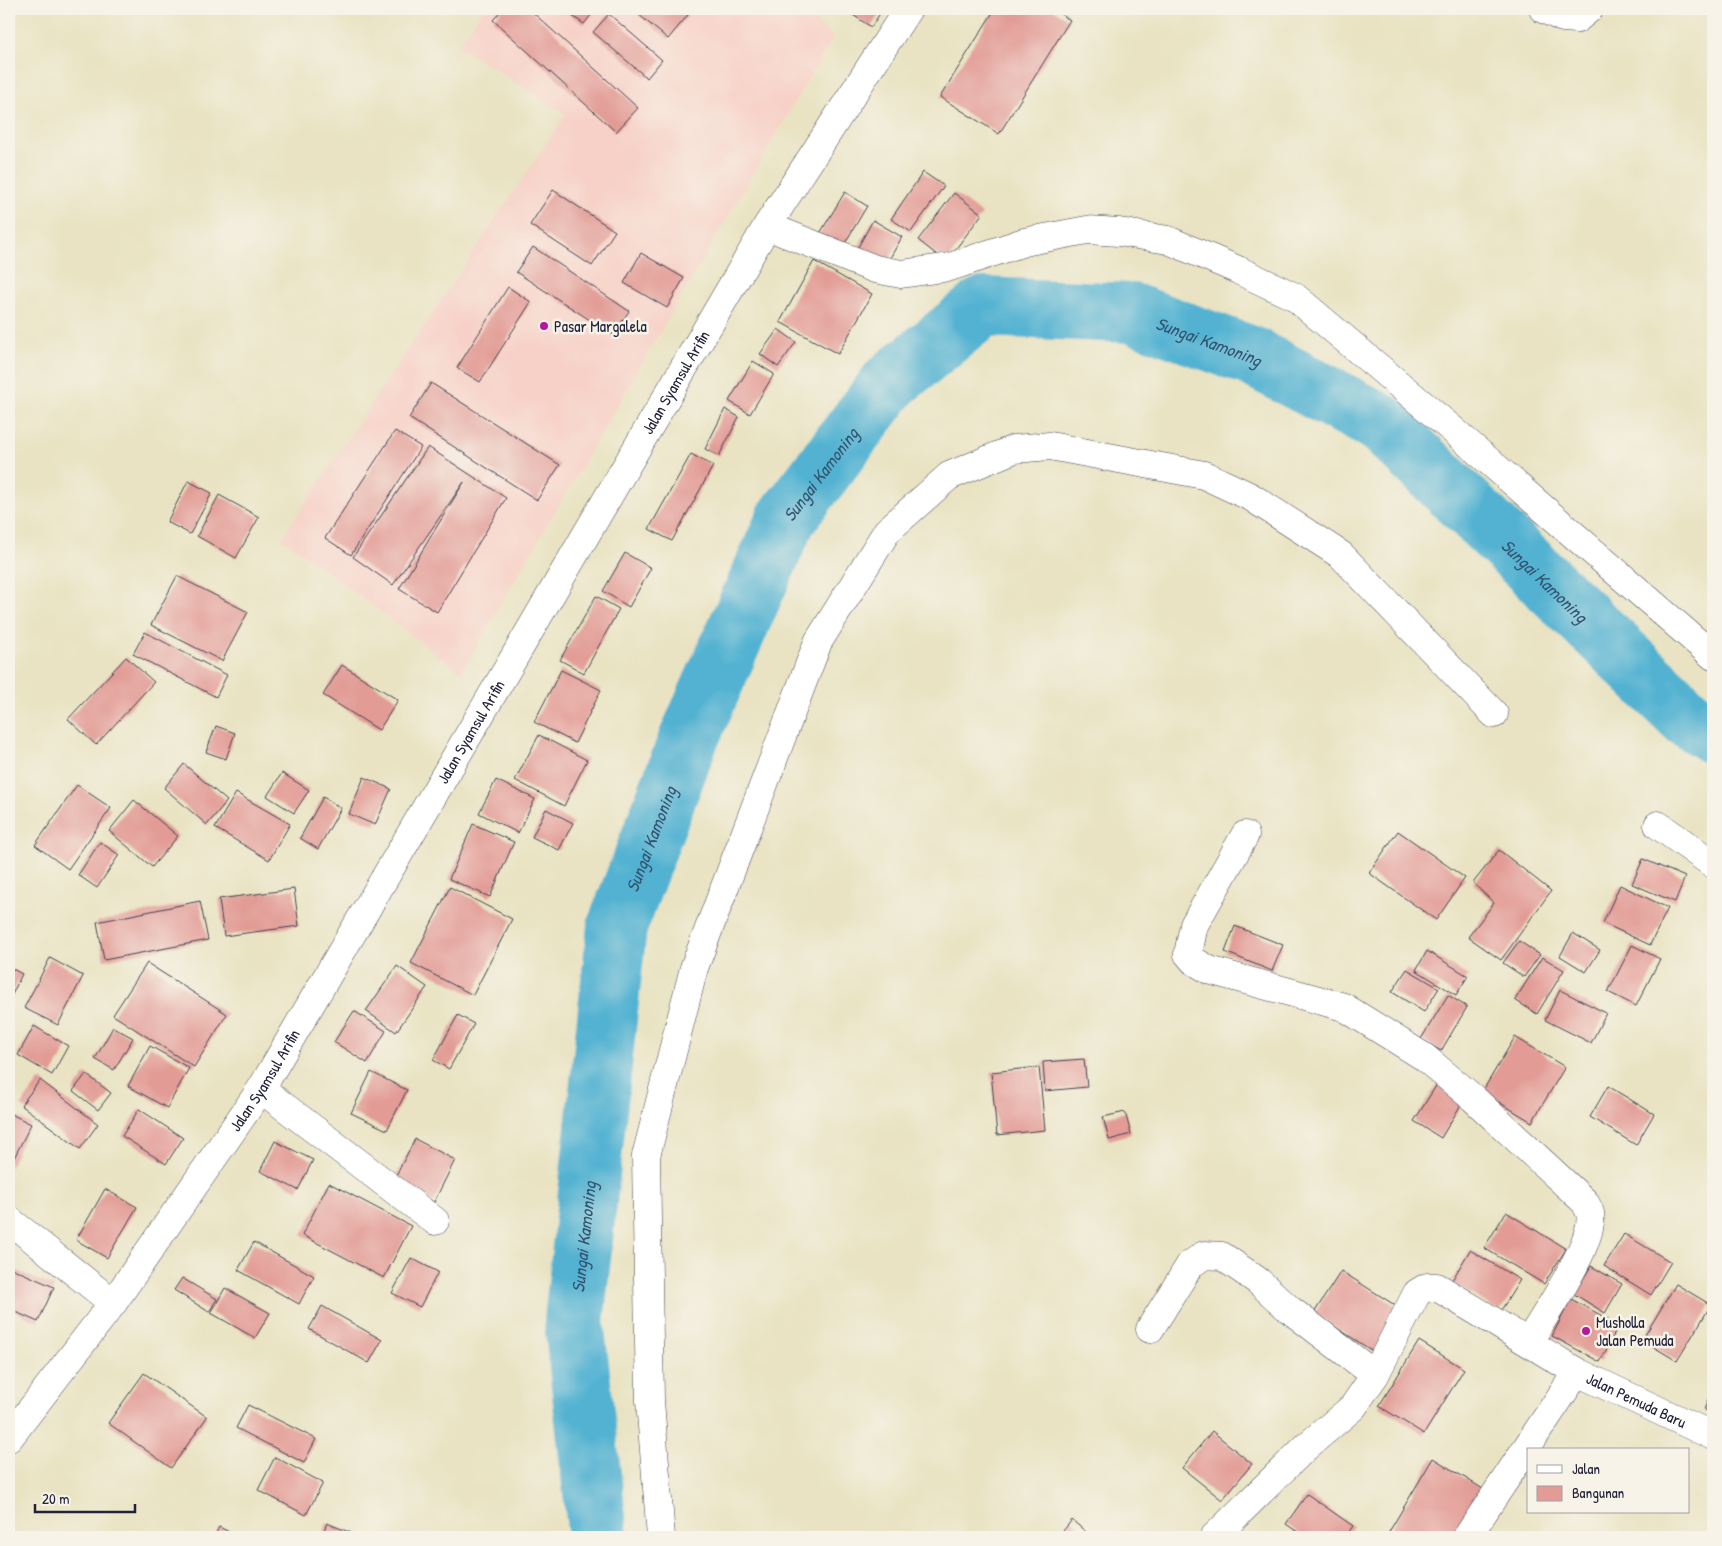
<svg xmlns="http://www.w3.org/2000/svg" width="1722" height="1546" font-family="'Patrick Hand',sans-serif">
  <rect width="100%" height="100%" fill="#f7f3e8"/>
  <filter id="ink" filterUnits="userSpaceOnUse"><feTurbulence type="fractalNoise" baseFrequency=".02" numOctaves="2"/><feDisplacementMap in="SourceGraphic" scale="10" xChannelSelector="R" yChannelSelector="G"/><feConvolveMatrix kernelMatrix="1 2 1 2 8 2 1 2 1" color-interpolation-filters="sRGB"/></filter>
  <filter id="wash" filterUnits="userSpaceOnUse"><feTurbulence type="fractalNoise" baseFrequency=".0096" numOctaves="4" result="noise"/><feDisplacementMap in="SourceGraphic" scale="20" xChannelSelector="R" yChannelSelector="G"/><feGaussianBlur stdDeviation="1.12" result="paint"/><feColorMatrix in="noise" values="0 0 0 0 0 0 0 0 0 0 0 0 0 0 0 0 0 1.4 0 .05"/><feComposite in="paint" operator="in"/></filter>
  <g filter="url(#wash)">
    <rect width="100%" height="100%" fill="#e9e3c3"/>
    <!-- built -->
    <path fill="#f7d1c7" d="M483,9h318l32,28 -372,635 -179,-134 284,-424 -108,-68z"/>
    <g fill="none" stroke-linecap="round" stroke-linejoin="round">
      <!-- river -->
      <path stroke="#53b2d2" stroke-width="60" id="s1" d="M598,1537l-24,-216 43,-394 72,-189 97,-219 105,-138 92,-74 149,6 119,43 131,68 306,294 25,16"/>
    </g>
    <g id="blocks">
      <!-- building -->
      <path fill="#e29b95" d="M503,9h26l109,99 -22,24 -123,-112z
        M562,9h34l-12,15z
        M632,9h49l7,6 -20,24z
        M844,9h39l-12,18z
        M995,9h57l18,11 -71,114 -59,-37z
        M609,14l53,46 -15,18 -54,-46z
        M923,172l21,14 -33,46 -20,-13z
        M553,190l62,41 -23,35 -62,-41z
        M845,192l22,14 -25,42 -23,-13z
        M954,193l28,21 -36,48 -28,-22z
        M873,220l29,17 -16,28 -29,-16z
        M533,247l96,64 -16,24 -97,-63z
        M641,253l43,25 -17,30 -43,-25z
        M814,261l58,33 -34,60 -58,-32z
        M508,287l23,15 -51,80 -23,-14z
        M778,329l18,13 -18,25 -18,-13z
        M753,361l21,13 -24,40 -21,-13z
        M431,383l129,82 -23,35 -128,-82z
        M725,409l14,8 -20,39 -14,-7z
        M395,431l26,16 -70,108 -26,-17z
        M428,447l78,51 -69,114 -38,-23 65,-107 -71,103 -40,-28z
        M691,454l22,12 -41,75 -23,-12z
        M188,481l24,12 -22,41 -23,-12z
        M219,495l40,22 -23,41 -39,-22z
        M625,553l26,15 -22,39 -26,-16z
        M177,576l71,36 -26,49 -71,-36z
        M596,596l23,13 -35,64 -24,-13z
        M145,632l82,43 -11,22 -83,-43z
        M126,657l28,25 -58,63 -28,-26z
        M342,665l56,35 -19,30 -56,-35z
        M561,670l40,20 -26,53 -41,-21z
        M216,726l19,7 -9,26 -20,-7z
        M539,735l48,25 -23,46 -49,-26z
        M184,764l43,37 -20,24 -43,-37z
        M282,773l27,17 -15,23 -27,-17z
        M364,777l27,12 -16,36 -26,-11z
        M496,780l39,19 -17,34 -39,-20z
        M77,785l34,23 -43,61 -33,-24z
        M236,793l54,31 -21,36 -54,-32z
        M323,797l18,11 -23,41 -18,-11z
        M134,800l44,36 -26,31 -43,-36z
        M546,809l27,14 -14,27 -27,-13z
        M473,824l41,18 -24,55 -41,-18z
        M1398,831l67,47 -29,42 -67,-47z
        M100,842l19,13 -22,33 -19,-13z
        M1499,850l52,41 -50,69 -33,-23 26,-34 -21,-20z
        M1643,859l42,18 -10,25 -43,-18z
        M1620,885l48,23 -18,37 -47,-22z
        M450,887l62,32 -39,76 -62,-32z
        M294,889l5,37 -75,10 -5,-37z
        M200,901l8,39 -104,20 -7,-38z
        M1235,926l48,19 -11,26 -47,-19z
        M1573,933l27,17 -14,22 -26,-16z
        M1519,941l21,14 -16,22 -21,-14z
        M1632,945l28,14 -24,47 -28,-14z
        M1427,951l41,25 -12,19 -40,-25z
        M1542,957l22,13 -27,44 -22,-14z
        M50,958l33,18 -25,49 -34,-17z
        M147,963l80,51 -33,53 -81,-52z
        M397,966l30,21 -31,45 -30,-21z
        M9,967l13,7 -13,27z
        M1407,969l32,19 -15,24 -32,-20z
        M1560,990l46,23 -15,30 -46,-23z
        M1448,995l19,12 -26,44 -20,-12z
        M354,1011l32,20 -19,32 -33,-21z
        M458,1015l16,9 -25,45 -16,-9z
        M34,1026l34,20 -16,29 -34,-20z
        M113,1027l20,11 -19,32 -19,-11z
        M1515,1037l50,30 -33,55 -50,-30z
        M150,1046l39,22 -22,40 -39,-22z
        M1084,1059l3,28 -42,4 -2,-29z
        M1039,1067l6,63 -48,5 -6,-63z
        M371,1072l36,18 -20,40 -36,-17z
        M86,1074l25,19 -13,17 -25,-19z
        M40,1080l58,44 -18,25 -59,-44z
        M1439,1081l26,17 -24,40 -27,-17z
        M1608,1086l46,28 -18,31 -46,-28z
        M139,1109l44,29 -17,26 -44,-28z
        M1125,1112l6,22 -22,6 -6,-23z
        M9,1113l22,11 -22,44z
        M415,1139l40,21 -21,42 -41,-21z
        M275,1141l38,19 -15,30 -38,-19z
        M329,1183l82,43 -27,52 -82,-43z
        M105,1189l32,18 -30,51 -31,-18z
        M1506,1212l60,37 -22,35 -60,-36z
        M1624,1234l47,28 -20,33 -47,-29z
        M254,1242l60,34 -15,28 -61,-34z
        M1470,1250l50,30 -20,32 -49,-30z
        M411,1258l27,14 -18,35 -28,-14z
        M1591,1266l31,18 -17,29 -31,-19z
        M9,1267l45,20 -16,35 -29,-13z
        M1341,1271l60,38 -27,43 -60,-39z
        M182,1278l35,21 -8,13 -35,-22z
        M1676,1284l35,21 -34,56 -35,-21z
        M225,1288l45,25 -15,25 -44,-25z
        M1571,1299l48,26 -19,37 -48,-26z
        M322,1306l60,34 -13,23 -60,-34z
        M1419,1341l45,28 -40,65 -45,-28z
        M144,1373l63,44 -36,51 -63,-45z
        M1713,1388v26l-9,-4z
        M248,1405l68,34 -12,24 -68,-35z
        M1212,1431l40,33 -30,36 -40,-32z
        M275,1457l48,26 -17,32 -48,-25z
        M1433,1458l50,31 -29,48h-68z
        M1307,1494l46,32 -8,11h-40l-19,-13z
        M1072,1520l20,17h-34z
        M327,1523l34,14h-40z
        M219,1527l21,10h-26z"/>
    </g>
  </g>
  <g filter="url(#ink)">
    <use href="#blocks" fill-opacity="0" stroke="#403f4f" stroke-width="1"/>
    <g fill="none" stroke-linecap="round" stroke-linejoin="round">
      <!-- minor casing -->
      <g stroke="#403f4f" stroke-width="29">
        <g id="minor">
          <path d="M1543,9l20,9 14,1 12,-10"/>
          <path d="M767,226l108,43 26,5 49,-7 74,-25 63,-12 32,2 49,8 70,30 57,27 158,133 260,226"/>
          <path d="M1658,825l55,39"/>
          <path d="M1245,835l-51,90 -6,29 6,7 15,9 135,37 80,50 49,41 112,104c1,3 4,7 5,11 6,28 -46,103 -61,128"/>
          <path d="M261,1089l174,132"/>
          <path d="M9,1220l104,83"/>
          <path d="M1150,1329l40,-64 14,-10 18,1 36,25 31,28 86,66"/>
          <path d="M661,1537l-11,-136 -4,-245 48,-188 124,-326 69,-111 62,-55 65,-27 36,-3 154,29 47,22 90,58 153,159"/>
          <path d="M1214,1537l92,-90 47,-40 22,-32 42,-82 10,-6h10l140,85"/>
          <path id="s2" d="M1467,1537l110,-165 136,64"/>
        </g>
      </g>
      <!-- major casing -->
      <g stroke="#403f4f" stroke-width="29">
        <g id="major">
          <path id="s3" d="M9,1438l104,-135 148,-214 506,-863 141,-217"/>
        </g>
      </g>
      <!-- minor -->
      <use href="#minor" stroke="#fff" stroke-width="28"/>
      <!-- major -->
      <use href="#major" stroke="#fff" stroke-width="28"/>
    </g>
  </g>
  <!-- markers -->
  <g fill="#b5179e" stroke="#f7f3e8" stroke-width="2">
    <circle cx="544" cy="326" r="5"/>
    <circle cx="1586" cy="1331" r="5"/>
  </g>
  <g text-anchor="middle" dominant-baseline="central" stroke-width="5" stroke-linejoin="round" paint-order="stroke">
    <!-- poi labels -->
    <g font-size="16" fill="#22223b" stroke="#f7f3e8" text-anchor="start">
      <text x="554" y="326">Pasar Margalela</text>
      <text x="1596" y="1322">Musholla<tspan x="1596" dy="18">Jalan Pemuda</tspan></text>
    </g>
    <!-- street labels -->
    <g font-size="16" fill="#22223b" stroke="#f7f3e8">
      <text stroke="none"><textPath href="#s3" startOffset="1250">Jalan Syamsul Arifin</textPath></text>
      <text stroke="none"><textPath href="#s3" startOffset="845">Jalan Syamsul Arifin</textPath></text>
      <text stroke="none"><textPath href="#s3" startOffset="440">Jalan Syamsul Arifin</textPath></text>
      <text stroke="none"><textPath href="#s2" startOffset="264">Jalan Pemuda Baru</textPath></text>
    </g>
    <!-- water labels -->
    <g font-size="18" font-style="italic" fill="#335470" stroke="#f7f3e8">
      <text stroke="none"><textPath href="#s1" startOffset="1578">Sungai Kamoning</textPath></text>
      <text stroke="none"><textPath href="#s1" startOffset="1112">Sungai Kamoning</textPath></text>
      <text stroke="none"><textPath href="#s1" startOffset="1996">Sungai Kamoning</textPath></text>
      <text stroke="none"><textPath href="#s1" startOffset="708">Sungai Kamoning</textPath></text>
      <text stroke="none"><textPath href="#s1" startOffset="302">Sungai Kamoning</textPath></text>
    </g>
  </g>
  <!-- margin -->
  <rect width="1722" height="1546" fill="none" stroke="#f7f3e8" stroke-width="30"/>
  <!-- legend -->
  <rect x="1527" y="1448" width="162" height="65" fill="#f7f3e8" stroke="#a29fa3"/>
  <rect x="1537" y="1465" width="25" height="8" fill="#ffffff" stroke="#a29fa3"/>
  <text x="1572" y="1474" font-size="15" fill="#22223b">Jalan</text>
  <rect x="1537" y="1486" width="25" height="15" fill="#e29b95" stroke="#a29fa3"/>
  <text x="1572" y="1498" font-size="15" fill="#22223b">Bangunan</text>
  <!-- scale -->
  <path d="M35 1504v8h100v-8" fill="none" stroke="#22223b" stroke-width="2.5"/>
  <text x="42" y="1504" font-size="15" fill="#22223b" stroke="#f7f3e8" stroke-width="4" paint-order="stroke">20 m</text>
</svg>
